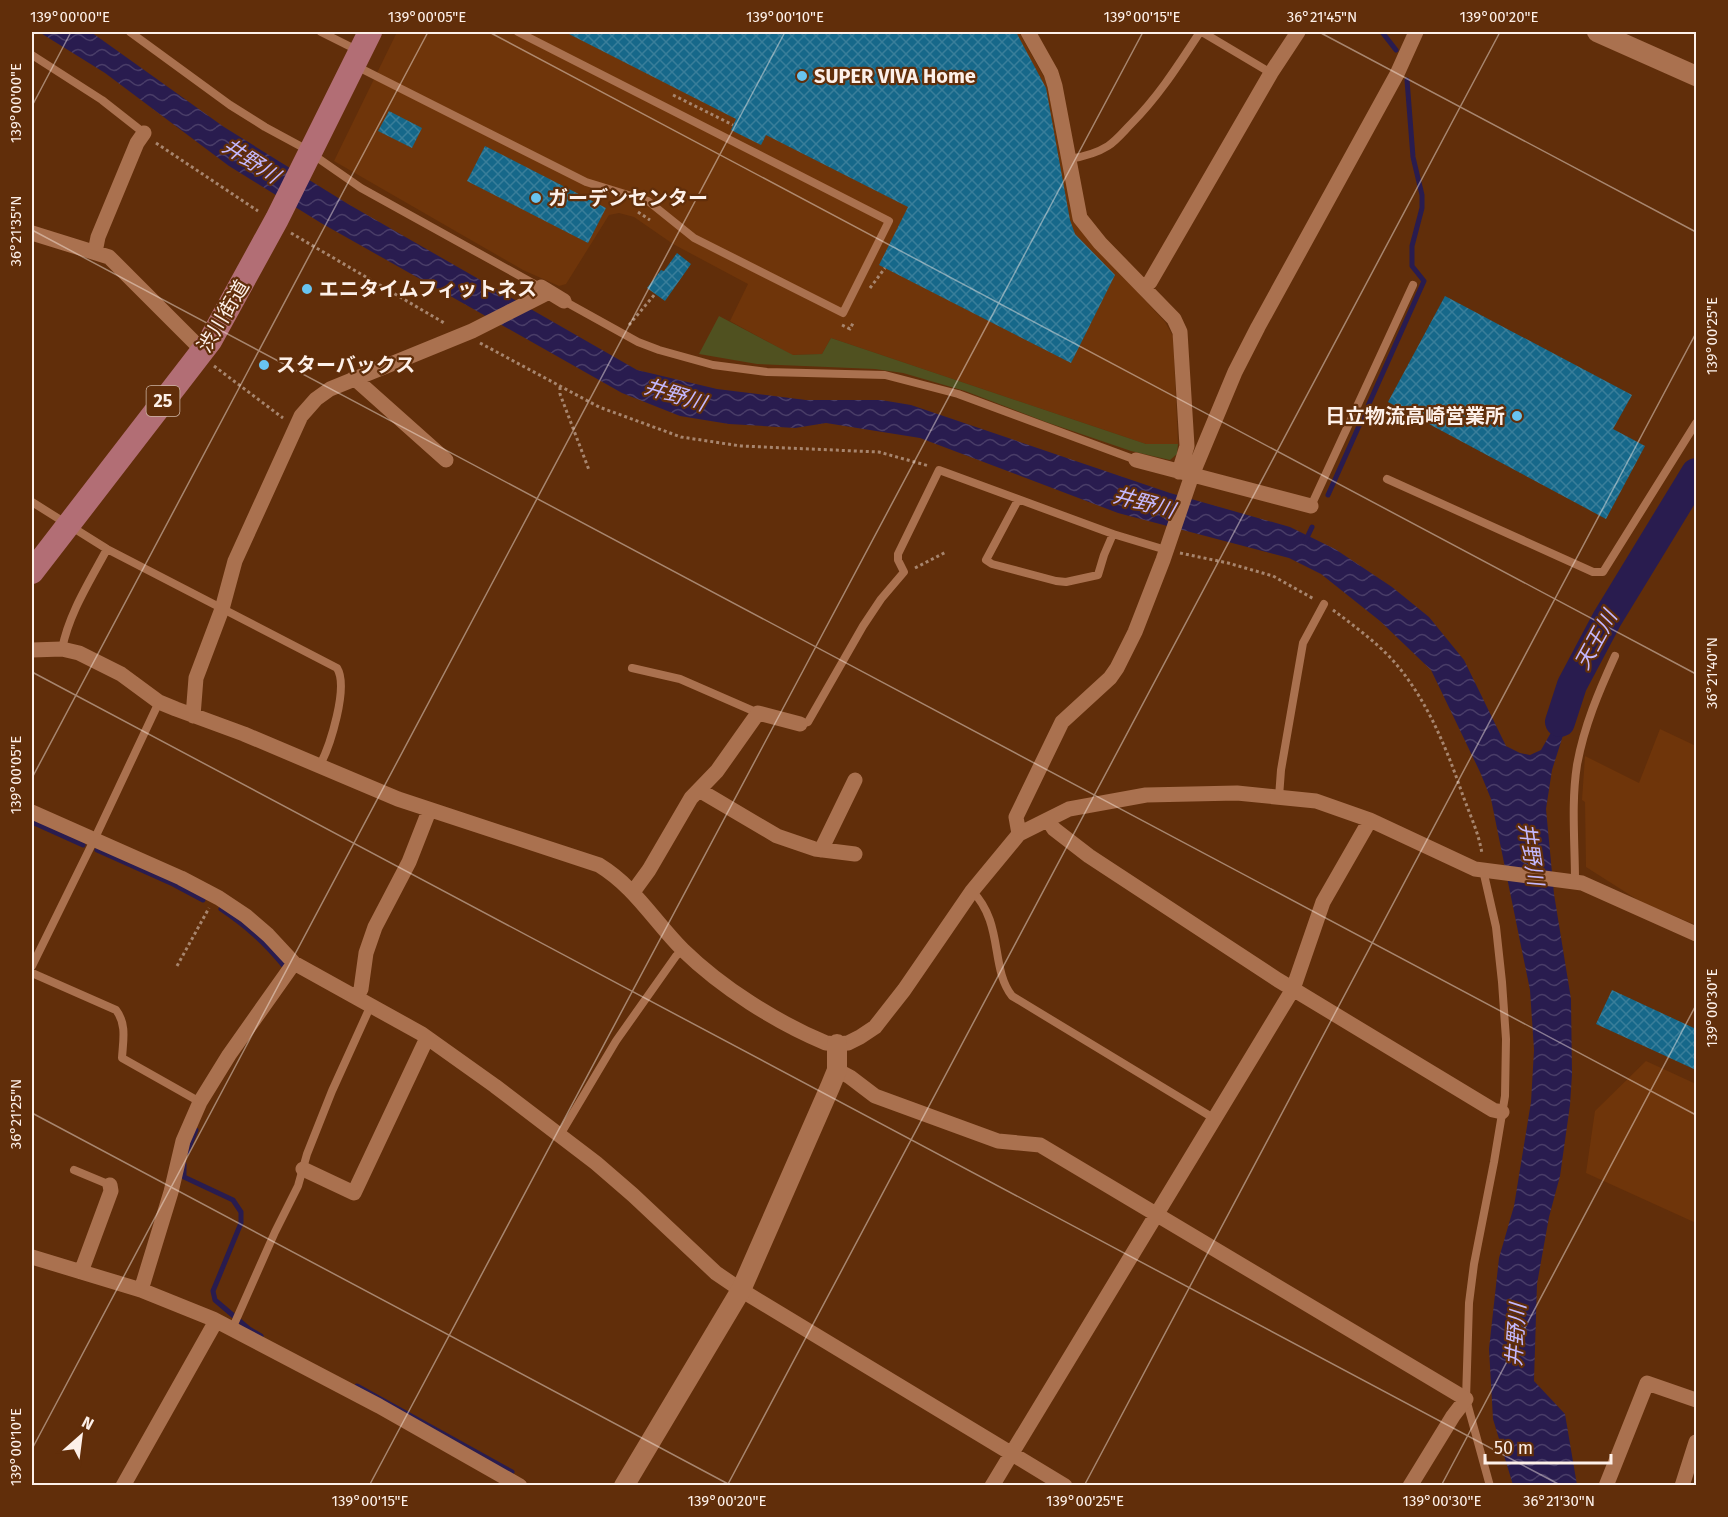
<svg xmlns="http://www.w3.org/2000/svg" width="1728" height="1517" font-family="'Fira Sans','Noto Sans JP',sans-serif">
  <defs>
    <pattern id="water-waves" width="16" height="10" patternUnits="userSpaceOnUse" patternTransform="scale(1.5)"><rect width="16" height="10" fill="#291c4f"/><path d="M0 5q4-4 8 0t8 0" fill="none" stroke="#493d68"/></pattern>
    <pattern id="building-cross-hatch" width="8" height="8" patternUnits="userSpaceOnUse" patternTransform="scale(1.5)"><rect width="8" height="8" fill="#16688a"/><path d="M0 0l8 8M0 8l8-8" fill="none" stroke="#397e9a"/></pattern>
  </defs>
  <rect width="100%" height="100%" fill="#612e0a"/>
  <!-- built -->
  <path fill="#6f350a" d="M397,32h622l26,47 5,14 26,132 89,97 8,14 5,108h-32l-315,-106 -9,16 -30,1 -62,-34 18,-37 -75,-40 -39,-27 -15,-4 -10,2 -43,69 -7,2 -36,-16 -189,-109z
    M1660,729l36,17v179l-55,-23 -55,-35 -1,-65 -3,-2 3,-44 54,27z
    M1646,1061l50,23v139l-110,-50 9,-62z"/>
  <!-- green -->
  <path fill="#505120" d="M719,316l74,39 29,-1 9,-16 315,106h32l-1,10 -7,6 -39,-9 -85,-29 -81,-31 -62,-18 -28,-4 -118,-5 -58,-10z"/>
  <!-- water -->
  <path fill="url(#water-waves)" d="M39,32h52l133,95 124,77 289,166 80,19 89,11h75l30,5 259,88 120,34 45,22 57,38 37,30 35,43 42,86 14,7 10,2 11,-5 12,-21 10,-37 9,-7 2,16 -22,69 -6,39 8,85 17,105 1,75 -2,31 -10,71 -11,41 -12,67 -3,97 31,33 12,71h-64l-20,-66 -4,-70 10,-91 15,-52 17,-104 3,-52 -4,-60 -39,-191 -11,-27 -49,-102 -51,-49 -59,-47 -32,-16 -171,-45 -198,-75 -94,-15 -31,5 -66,-4 -49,-8 -58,-23 -301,-170 -92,-57 -124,-93z"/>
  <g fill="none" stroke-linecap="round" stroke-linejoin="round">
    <!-- stream -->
    <path stroke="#291c4f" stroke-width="5" d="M1382,32l14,18
      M1328,495l96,-214 -12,-15v-20l10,-38v-13l-9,-38 -6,-77
      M1305,542l7,-15
      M32,822l51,23
      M97,850l76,34 30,16
      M221,909c25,17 42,32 62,56
      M187,1152l9,-22
      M184,1164v13l49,23 8,12v11l-28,68 2,9 34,29 12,7
      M357,1386l155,86"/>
    <!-- river -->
    <path stroke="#291c4f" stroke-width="30" d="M1560,722l12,-37 35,-66 89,-146"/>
  </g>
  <!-- building -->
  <path fill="url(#building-cross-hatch)" d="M565,32h451l30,56 24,132 5,14 40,41 -44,88 -192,-98 29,-58 -142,-72 -5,10 -30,-15 5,-11z
    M389,111l33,17 -10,20 -34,-17z
    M485,146l121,62 -18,35 -121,-62z
    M677,253l14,11 -26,37 -18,-13 14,-18 3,1z
    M1445,296l187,99 -19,34 32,17 -39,73 -218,-117z
    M1612,990l84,39v41l-100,-46z"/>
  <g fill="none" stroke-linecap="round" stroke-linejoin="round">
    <!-- path -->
    <path stroke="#a7856e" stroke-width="3" stroke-dasharray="3 3" stroke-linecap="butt" d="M673,95l60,30
      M156,143l102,68
      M638,212l12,8
      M291,233l155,91
      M870,288l15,-20
      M629,325l26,-31
      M842,325l8,4 4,-8
      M480,343l119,64 82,30 60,9 138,6 50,14
      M214,366l69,52
      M560,387v7l29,76
      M1180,553l48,10 45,13 41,23
      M915,568l31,-16
      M1333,610c24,18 50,37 68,60 29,37 46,80 61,123 7,20 17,40 20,61
      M177,966l32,-58"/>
    <!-- service -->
    <path stroke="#aa714f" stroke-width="8" d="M130,32l100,73 35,22 37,20 59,41 177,98
      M321,32l38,19
      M1202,32l69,41
      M32,55l70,45 42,33
      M356,66l230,116 62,19 46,37 149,75 46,-92 -371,-189
      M1069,159c13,-2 28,-6 39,-13 9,-6 16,-15 23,-22 28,-28 48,-60 69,-92
      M564,301l74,41 21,8 54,15 54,7 118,3 73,19 178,66
      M1387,479l206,93h10l93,-149
      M1018,500l-32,60 6,4 64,17 10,1 32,-7 6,-20 9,-21
      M32,502l75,47 230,119c12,19 -7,78 -17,97
      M1311,506l102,-221
      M62,649c7,-36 28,-68 45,-100
      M632,668l48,11 78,34
      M800,724l8,-2 55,-96 18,-27 23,-27 -6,-12v-6l41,-84 174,64 53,16
      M1279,797l2,-27 22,-127 21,-39
      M1483,870l13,57 6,55 4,57 -1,57 -11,66 -20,102 -5,39 -3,96 24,87
      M1575,881c0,-38 -4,-78 2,-116 7,-39 22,-74 38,-109
      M972,891c32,32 18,77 40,105l203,123
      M32,966l62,-126 65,-138
      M32,973l84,37c11,14 7,31 6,48l78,44
      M560,1135l56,-94 60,-85 7,-6
      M74,1170l36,15
      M232,1329l43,-97 23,-46 9,-32 25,-63 39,-86"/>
    <!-- minor -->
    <path stroke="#aa714f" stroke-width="15" d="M1028,32l23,41 4,13 25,132 20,25 74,76 6,13 7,114 -8,26
      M32,233l77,24 94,94
      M95,252l3,-15 39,-94 7,-10
      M541,287l23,14
      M1144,287l6,-5 121,-209 27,-41
      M354,378l92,82
      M1136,460l175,46
      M32,650l30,-1 17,4 42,21 38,28 17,7 68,25 154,65 201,66c36,22 55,56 84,85 39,38 93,72 143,93l11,1 11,-1 12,-6 15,-10 29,-37 68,-99 47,-57 50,-25 77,-14 91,-2 79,8 54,19 105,49 107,14 114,51
      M193,716l3,-38 26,-69 13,-48 66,-145 15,-17 14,-10 142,-58 77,-39
      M699,790l78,46 38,13 40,5
      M32,812l149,66 38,20 27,18 22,19 26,28 128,71 73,52 101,77 37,32 83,78 25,17 324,196
      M1048,820l6,9 35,27 189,124 215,130 9,2
      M1019,834l-3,-17 46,-95 48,-44 7,-10 18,-36 28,-72 29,-85 43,-103 23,-45 139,-253 19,-42
      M821,850l34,-70
      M633,892l16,-22 42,-72 26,-27 41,-58 42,11
      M357,997l4,-8 5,-36 9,-26 34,-65 20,-51
      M837,1070l13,7 25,19 123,45 42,4 426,254 -13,17 -43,70
      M303,1169l51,24 73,-155
      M32,1257l109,33 72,29 166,87 141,80
      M81,1272l30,-81 -1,-6
      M141,1290l30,-98 12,-51 17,-39 29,-47 65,-92
      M123,1486l93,-165
      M992,1486l301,-497 30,-87 47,-82
      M1606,1486l41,-103 49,17
      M1682,1486l14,-44"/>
    <!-- tertiary -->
    <path stroke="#aa714f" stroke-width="20" d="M1597,32l99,44
      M624,1486l117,-196 89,-203 7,-17v-26"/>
    <!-- primary -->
    <path stroke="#b26e75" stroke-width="24" d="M32,572l178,-231 67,-122 93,-187"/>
  </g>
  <!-- ticks -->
  <path fill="none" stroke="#fdf0e9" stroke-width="1.5" stroke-opacity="0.45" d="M489,32l1207,642M1319,32l377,200M32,106l39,-74M32,230l1664,885M32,672l1530,814M32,778l396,-746M32,1113l700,373M32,1449l753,-1417M369,1486l774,-1454M727,1486l773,-1454M1084,1486l612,-1153M1441,1486l255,-481"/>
  <!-- markers -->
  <g fill="#68c4f0" stroke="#612e0a" stroke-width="2">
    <circle cx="802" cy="76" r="6"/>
    <circle cx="536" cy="198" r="6"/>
    <circle cx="307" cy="289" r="6"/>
    <circle cx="264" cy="365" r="6"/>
    <circle cx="1517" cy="416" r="6"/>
  </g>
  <g text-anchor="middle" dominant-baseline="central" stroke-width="4.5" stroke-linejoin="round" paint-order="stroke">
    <!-- shield labels -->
    <rect fill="#612e0a" stroke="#ceb6a6" stroke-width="1.5" x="146.5" y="386" width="33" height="30" rx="4.5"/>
    <g font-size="18" font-weight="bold" fill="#fdf0e9">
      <text x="163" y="401">25</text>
    </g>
    <!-- poi labels -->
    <g font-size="20" font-weight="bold" fill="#fdf0e9" stroke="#612e0a" text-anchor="start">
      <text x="814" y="76">SUPER VIVA Home</text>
      <text x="548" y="198">ガーデンセンター</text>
      <text x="319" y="289">エニタイムフィットネス</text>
      <text x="276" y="365">スターバックス</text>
      <text x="1505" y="416" text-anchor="end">日立物流高崎営業所</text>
    </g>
    <!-- street labels -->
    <g font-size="20" fill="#fdf0e9" stroke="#612e0a">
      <text transform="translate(223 316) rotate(-59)">渋川街道</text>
    </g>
    <!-- water labels -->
    <g font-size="21" font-style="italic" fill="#c4b9ff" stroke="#612e0a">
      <text transform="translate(251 161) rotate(33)">井野川</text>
      <text transform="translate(675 395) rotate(17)">井野川</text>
      <text transform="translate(1144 503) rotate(15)">井野川</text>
      <text transform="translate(1596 640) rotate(-61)">天王川</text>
      <text transform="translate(1531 854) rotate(81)">井野川</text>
      <text transform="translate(1516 1335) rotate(-86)">井野川</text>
    </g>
  </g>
  <!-- border -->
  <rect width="1728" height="1517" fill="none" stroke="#612e0a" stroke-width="66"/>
  <!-- north arrow -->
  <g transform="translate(81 1436) rotate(28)" stroke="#612e0a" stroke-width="4.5" paint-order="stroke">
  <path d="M0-4.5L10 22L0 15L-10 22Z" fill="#fdf0e9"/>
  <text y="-9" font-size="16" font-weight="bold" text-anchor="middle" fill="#fdf0e9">N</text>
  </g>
  <!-- scale -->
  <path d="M1485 1454v9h126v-9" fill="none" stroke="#fdf0e9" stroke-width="3"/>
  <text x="1494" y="1454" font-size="18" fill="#fdf0e9" stroke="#612e0a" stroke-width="4.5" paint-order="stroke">50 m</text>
  <rect x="33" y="33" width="1662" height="1451" fill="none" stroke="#fdf0e9" stroke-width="2"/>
  <g font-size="15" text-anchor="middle" fill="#fdf0e9">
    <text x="70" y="22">139°00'00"E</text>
    <text x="427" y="22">139°00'05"E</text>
    <text x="785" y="22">139°00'10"E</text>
    <text x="1142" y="22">139°00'15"E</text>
    <text x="1322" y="22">36°21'45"N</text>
    <text x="1499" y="22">139°00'20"E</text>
    <text transform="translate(16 103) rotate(-90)" y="5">139°00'00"E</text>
    <text transform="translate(16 231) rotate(-90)" y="5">36°21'35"N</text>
    <text transform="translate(1712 336) rotate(-90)" y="5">139°00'25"E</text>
    <text transform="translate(1712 673) rotate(-90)" y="5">36°21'40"N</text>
    <text transform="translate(16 775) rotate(-90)" y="5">139°00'05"E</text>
    <text transform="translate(1712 1008) rotate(-90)" y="5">139°00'30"E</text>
    <text transform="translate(16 1114) rotate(-90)" y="5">36°21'25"N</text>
    <text transform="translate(16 1447) rotate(-90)" y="5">139°00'10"E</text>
    <text x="370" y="1506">139°00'15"E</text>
    <text x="727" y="1506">139°00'20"E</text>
    <text x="1085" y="1506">139°00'25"E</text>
    <text x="1442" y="1506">139°00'30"E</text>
    <text x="1559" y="1506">36°21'30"N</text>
  </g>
</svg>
